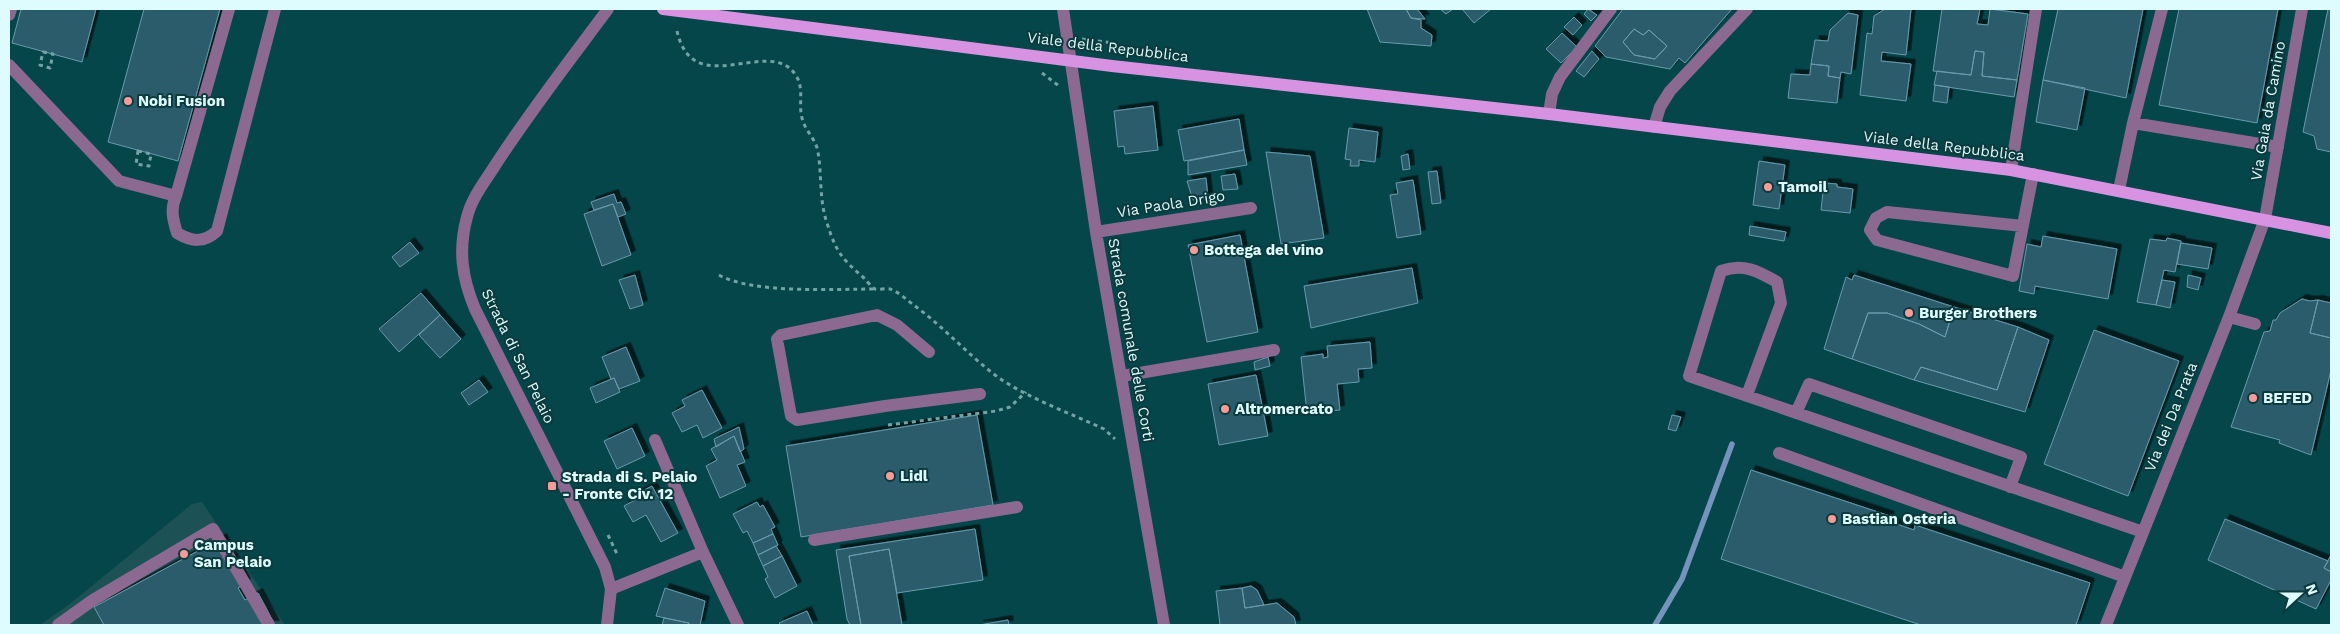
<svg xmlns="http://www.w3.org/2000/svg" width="2340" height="634" font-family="'Work Sans',sans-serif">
  <defs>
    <filter id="shadow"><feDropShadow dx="4.5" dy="-4.5" stdDeviation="0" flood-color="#0009"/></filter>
  </defs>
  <rect width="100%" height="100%" fill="#04464a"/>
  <!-- built -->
  <path fill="#1c5155" d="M202,502l83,123h-245l31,-22 121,-99z"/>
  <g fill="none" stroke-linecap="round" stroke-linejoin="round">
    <!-- stream -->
    <path stroke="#7593bb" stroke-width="5.5" d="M1655,625l27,-46 50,-135"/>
  </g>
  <!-- building -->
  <path fill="#2a5c6c" stroke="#689aac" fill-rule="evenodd" filter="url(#shadow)" d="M21,9h75l-14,53 -70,-19z
    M144,9h76l-42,152 -70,-19z
    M1367,9h39l5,9 10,2v8l11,7 -1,11 -51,-4z
    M1406,9h11l8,10 -14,-1z
    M1440,9h13l-7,5z
    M1462,9h29l-17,14z
    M1588,9l9,6 -6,6 -7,-7z
    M1623,9h109l-47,54 -6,-5 -9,11 -64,-12 -11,-11zM1634,29l9,6 6,-5 18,16 -12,13 -21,-4 -11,-13z
    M1885,9h26l-5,46 -24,-3 -1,9 30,3 -5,37 -46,-6 7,-62 5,1 2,-18z
    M1942,9h38l-3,15 11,1 2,-16 38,5 -11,66 -35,-4 2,-24 -9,-1 -4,24 -38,-4z
    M2058,9h85l-17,89 -83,-18z
    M2179,9h99l-21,114 -98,-18z
    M2328,9h3v143l-14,-3 -3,-13 -11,-4z
    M1848,13l10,2 -7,59 -10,-2 -1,6 -12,-2 1,-10 -18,-2 4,-24 13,1 2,-11z
    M1574,17l8,8 -9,10 -9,-8z
    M1634,29l9,6 6,-5 18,16 -12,13 -21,-4 -11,-13z
    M1562,33l15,14 -16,16 -15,-14z
    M1592,51l7,8 -15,18 -8,-6z
    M1975,51l9,1 -2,24 35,4 -3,17 -80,-12 3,-14 34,4z
    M1811,64l18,2 -1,10 12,2 -3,25 -49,-5 3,-24 19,1z
    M2043,80l42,8 -8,42 -41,-8z
    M1935,85l14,2 -2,16 -14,-2z
    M1153,106l5,44 -33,4 -1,-8 -6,1 -4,-36z
    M1239,119l5,31 -60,11 -6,-31z
    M1349,128l29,4 -3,30 -16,-2v6h-9l1,-6 -6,-1z
    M1244,150l3,15 -59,10v-14z
    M1266,152l44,4 14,82 -43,6z
    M1408,154l2,15 -7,1 -2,-14z
    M1759,161l26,4 -6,44 -26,-4z
    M1437,171l4,32 -9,1 -4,-32z
    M1235,174l3,15 -15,1 -2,-14z
    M1206,178l2,20 -15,2 -6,-19z
    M1413,180l8,54 -24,4 -7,-43 8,-1 -2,-11z
    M1824,183l13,1v3l16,2 -3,24 -29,-3z
    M614,194l3,9 4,-1 5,12 -8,3 -5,-13 -19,6 -3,-8z
    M613,204l18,51 -29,11 -18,-52z
    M1750,226l36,6 -2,9 -35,-6z
    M1240,235l18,97 -51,10 -19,-97z
    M2043,236l74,13 -9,50 -73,-13 -1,8 -15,-3 8,-47 14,3z
    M2167,238l14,3 -6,31 -11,-2 -8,35 -19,-3 13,-63 16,2z
    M410,242l9,11 -19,14 -8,-10z
    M2181,243l31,5 -4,21 -31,-5z
    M1412,268l6,35 -107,25 -7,-42z
    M635,275l8,30 -13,4 -11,-29z
    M1854,275l100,32 -9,30 -26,-13 -32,-11h-19l-16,46 -28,-10 22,-72 6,3z
    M2188,275l13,3 -3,12 -11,-3z
    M2162,280l13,2 -5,26 -14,-3z
    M421,293l19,22 -41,37 -20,-23z
    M2302,299l8,2 8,-1 -8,33 21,5v32l-20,85 -32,-12 1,-3 -49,-13 33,-95 6,-1 3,-11h3l4,-7z
    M2318,300l13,3v35l-21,-5z
    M1954,307l64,20 -21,63 -76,-23 -7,13 -62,-21 16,-46h19l32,11 26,13z
    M440,315l21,24 -21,19 -21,-23z
    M2018,327l31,13 -24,72 -111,-32 7,-13 76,23z
    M2094,330l85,31 -51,135 -84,-32z
    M1370,342l2,26 -14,1 1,13 -22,2 3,26 -33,3 -6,-56 22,-3v4l5,-1 -1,-11z
    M626,347l14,34 -21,8 -5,-11 -3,1 -9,-22z
    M1268,357l2,9 -15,4 -1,-8z
    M1256,375l12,61 -49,9 -11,-61z
    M614,378l6,14 -24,11 -6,-15z
    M479,380l9,12 -19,13 -8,-12z
    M702,390l20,38 -19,10 -6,-13 -15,7 -10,-19 13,-7 -3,-6z
    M977,415l16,90 -192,32 -15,-91z
    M1672,415l9,2 -5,14 -8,-2z
    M739,427l5,22 -4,3 -6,-16 -18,11 -2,-8z
    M632,428l13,28 -28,13 -13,-28z
    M734,436l11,26 -8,3 9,21 -26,12 -14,-32 11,-6 -6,-11z
    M1751,470l139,46 -2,5 26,9 1,-5 175,58 -14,42h-155l-200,-66z
    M652,486l26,47 -17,9 -15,-27 -13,7 -9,-16 13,-7 -2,-4z
    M757,502l3,5 3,-2 12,22 -4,2 2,5 -20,9 -6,-12 -4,2 -10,-19z
    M2225,519l103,42 -4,7 7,4v8l-15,29 -108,-49z
    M975,529l8,51 -86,13 -8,-44 -40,7 12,69h-11l-3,-6 -11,-69z
    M773,534l5,11 -20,10 -5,-12z
    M222,538l24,45 -8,5 7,12 13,-7 17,32h-171l-10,-18z
    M776,546l6,10 -19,10 -5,-11z
    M889,549l13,76h-41l-12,-69z
    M2331,555v17l-7,-4z
    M782,556l15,30 -22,12 -10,-19 3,-2 -5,-11z
    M1251,586l6,4 7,15 -19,3 -3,-20z
    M665,588l40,13 -5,24h-12l1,-2 -33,-7z
    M1242,588l3,20 32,-5 17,14 2,8h-76l-4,-34z
    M807,611l6,14h-32l-2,-2z
    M664,618l25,5 -1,2h-26z
    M1008,620l1,5h-30z"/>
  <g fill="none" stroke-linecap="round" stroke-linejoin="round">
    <!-- path -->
    <path stroke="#74a3a6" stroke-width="3" stroke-dasharray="4 4" stroke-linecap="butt" d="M677,31c16,71 91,5 118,43 10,14 3,29 7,44 3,13 14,21 16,34 4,24 1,48 9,71 9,29 15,36 37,55 3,3 7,9 11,11 4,1 11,-1 15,0 9,3 18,12 25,17 30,22 54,50 84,72 29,20 73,36 105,51l11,10
      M1046,39l2,-3 5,-1
      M1082,39l32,4
      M43,52l10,2 -3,14 -10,-3z
      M1042,73l17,13
      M138,151l13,3 -2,12 -13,-2z
      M719,275c34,19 115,14 156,14
      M888,425l108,-14 14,-4 16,-15
      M608,535l9,19"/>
    <!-- minor -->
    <path stroke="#8b6990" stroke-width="12" d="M1063,9l33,223 68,393
      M9,15l2,-6
      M9,65l110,116 57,15c-6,13 -3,24 1,37 15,9 27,10 40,-2l58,-222
      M1549,114l3,-20 8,-17 51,-68
      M2133,123l145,24
      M1654,127l6,-20 10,-16 77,-82
      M2011,170l25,-161
      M2119,190l14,-67 29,-114
      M176,196l53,-187
      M2023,226l-136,-14 -11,6 -6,12 7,10 136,36 20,-102
      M1096,232l155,-24
      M2229,317l26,7
      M929,352l-32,-27 -20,-10 -96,20 -4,4 14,77 6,4 88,-14 95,-12
      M1122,376l152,-26
      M1747,395l34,-92 -4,-21c-19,-11 -34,-19 -56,-11l-32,105 454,156
      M1796,413l13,-29 212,73 -11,30
      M655,440l48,112 35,73
      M1779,453l346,124
      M814,540l203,-33
      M611,589l92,-37
      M58,625l35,-25 120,-71 56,96
      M607,625l4,-36 -6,-22 -130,-258c-13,-31 -17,-59 -8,-92 5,-20 19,-37 29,-53 35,-54 74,-104 112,-155
      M2106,625l123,-308 36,-98 37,-210"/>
    <!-- major -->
    <path stroke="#d792e1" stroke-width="12" d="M663,9l449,57 437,48 462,56 320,63"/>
  </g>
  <!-- markers -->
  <g fill="#f59b98" stroke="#0c3a3d" stroke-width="2">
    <circle cx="128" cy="101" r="5"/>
    <circle cx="1768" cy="187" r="5"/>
    <circle cx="1194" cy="250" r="5"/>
    <circle cx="1909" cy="313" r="5"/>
    <circle cx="2253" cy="398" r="5"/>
    <circle cx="1225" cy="409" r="5"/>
    <circle cx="890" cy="476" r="5"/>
    <rect x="547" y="481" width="10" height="10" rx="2.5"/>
    <circle cx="1832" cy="519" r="5"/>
    <circle cx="184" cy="554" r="5"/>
  </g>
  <g text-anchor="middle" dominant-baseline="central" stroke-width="4" stroke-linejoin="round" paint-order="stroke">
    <!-- street labels -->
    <g font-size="15" fill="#defbfd" stroke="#0c3a3d">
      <text transform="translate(1108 47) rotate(7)">Viale della Repubblica</text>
      <text transform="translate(2268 111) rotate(-80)">Via Gaia da Camino</text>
      <text transform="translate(1944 146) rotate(7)">Viale della Repubblica</text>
      <text transform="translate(1171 204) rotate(-9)">Via Paola Drigo</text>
      <text transform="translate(1131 340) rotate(80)">Strada comunale delle Corti</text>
      <text transform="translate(518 356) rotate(64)">Strada di San Pelaio</text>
      <text transform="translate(2171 417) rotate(-68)">Via dei Da Prata</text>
    </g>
    <!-- poi labels -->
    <g font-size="15" font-weight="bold" fill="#defbfd" stroke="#0c3a3d" text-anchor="start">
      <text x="138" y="101">Nobi Fusion</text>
      <text x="1778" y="187">Tamoil</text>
      <text x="1204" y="250">Bottega del vino</text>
      <text x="1919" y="313">Burger Brothers</text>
      <text x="2263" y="398">BEFED</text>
      <text x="1235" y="409">Altromercato</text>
      <text x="900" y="476">Lidl</text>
      <text x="562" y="477">Strada di S. Pelaio<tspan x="562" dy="17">- Fronte Civ. 12</tspan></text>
      <text x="1842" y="519">Bastian Osteria</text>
      <text x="194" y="545">Campus<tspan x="194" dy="17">San Pelaio</tspan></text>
    </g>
  </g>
  <!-- border -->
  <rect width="2340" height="634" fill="none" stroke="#defbfd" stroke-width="20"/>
  <!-- north arrow -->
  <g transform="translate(2300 594) rotate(69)" stroke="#0c3a3d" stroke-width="4" paint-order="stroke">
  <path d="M0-4L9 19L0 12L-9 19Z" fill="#defbfd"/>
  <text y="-8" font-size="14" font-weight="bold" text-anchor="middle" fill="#defbfd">N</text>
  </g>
</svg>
